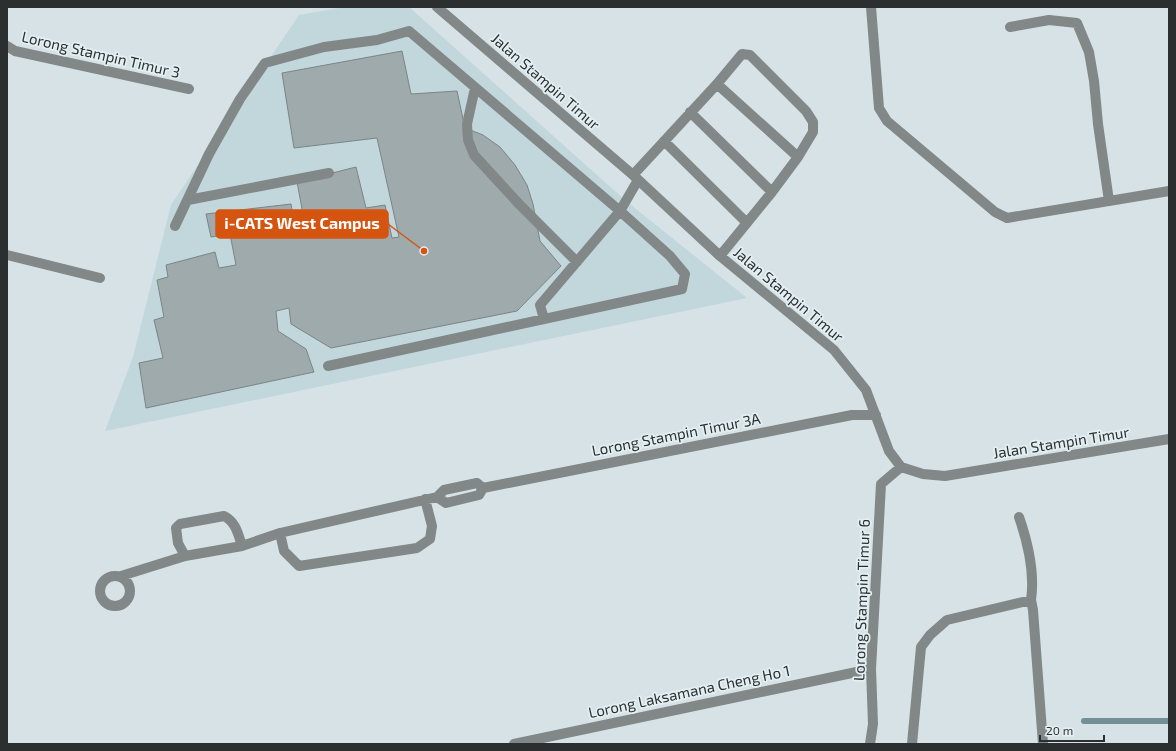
<svg xmlns="http://www.w3.org/2000/svg" width="1176" height="751" font-family="'Exo 2',sans-serif">
  <rect width="100%" height="100%" fill="#d6e2e5"/>
  <!-- built -->
  <path fill="#c1d7db" d="M345,7h64l217,194 121,97 -642,133 28,-74 38,-152 128,-190z"/>
  <g fill="none" stroke-linecap="round" stroke-linejoin="round">
    <!-- stream -->
    <path stroke="#729096" stroke-width="6" d="M1084,721h85"/>
  </g>
  <!-- building -->
  <path fill="#9faaad" stroke="#7a8587" d="M402,51l9,43 46,-3 8,37 18,7 17,12 15,18 12,20 6,19 7,37 21,25 -44,45 -186,37 -40,-24 -2,-16 -13,3 2,20 28,18 8,23 -168,36 -7,-45 24,-5 -9,-38 10,-3 -7,-37 11,-3 -2,-12 49,-13 4,16 17,-3 -6,-31 -19,3 -5,-23 85,-10 5,28 10,-2 -9,-48 59,-15 10,41 19,-3 7,33 7,-1 -22,-99 -83,10 -12,-75z"/>
  <g fill="none" stroke-linecap="round" stroke-linejoin="round">
    <!-- minor -->
    <path stroke="#828788" stroke-width="10" d="M437,7l196,168 87,81 114,94 32,40 23,61 12,16 22,7 22,2 224,-37
      M871,7l8,101 8,13 108,91 12,6 162,-27
      M1010,27l39,-7 28,3 12,29 5,29 4,43 11,77
      M7,46l8,5 174,38
      M717,84l81,73
      M475,88l-8,36 1,16 6,15 45,49 58,58
      M690,112l82,80
      M664,141l83,82
      M633,175l84,-91 25,-30 8,1 56,56 7,11v10l-15,25 -26,35 -52,64
      M188,200l141,-27
      M175,226l34,-72 31,-55 25,-36 59,-16 53,-7 32,-9 211,180 50,45 15,18 -3,15 -354,77
      M7,255l93,23
      M544,319l-4,-14 80,-94 18,-31
      M483,488l369,-73h24
      M437,497l9,6 33,-8 4,-7
      M280,533l4,18 15,15 118,-18 13,-9 2,-13 -7,-27
      M185,556l-7,-13 -2,-15 4,-4 44,-8c12,6 14,18 18,30
      M100 591a15 15 0 1 1 30 0a15 15 0 1 1-30 0Z
      M121,576l64,-20 57,-10 38,-13 157,-36 7,-7 33,-7 6,5
      M1031,600l2,10 10,134
      M514,744l357,-75
      M870,744l3,-20 -2,-55 10,-185 20,-17
      M912,744l9,-97 9,-12 17,-15 84,-20c4,-27 -3,-57 -12,-83"/>
  </g>
  <g text-anchor="middle" dominant-baseline="central" stroke-width="3.5" stroke-linejoin="round" paint-order="stroke">
    <!-- street labels -->
    <g font-size="15" fill="#2b2f30" stroke="#e3eff2">
      <text transform="translate(101 54) rotate(13)">Lorong Stampin Timur 3</text>
      <text transform="translate(546 81) rotate(41)">Jalan Stampin Timur</text>
      <text transform="translate(789 294) rotate(40)">Jalan Stampin Timur</text>
      <text transform="translate(676 434) rotate(-11)">Lorong Stampin Timur 3A</text>
      <text transform="translate(1061 442) rotate(-9)">Jalan Stampin Timur</text>
      <text transform="translate(861 600) rotate(-88)">Lorong Stampin Timur 6</text>
      <text transform="translate(689 691) rotate(-12)">Lorong Laksamana Cheng Ho 1</text>
    </g>
  </g>
  <!-- callouts -->
  <path fill="none" stroke="#d55510" stroke-width="1.5" d="M424 251L388 224"/>
  <circle fill="#d55510" stroke="#e3eff2" stroke-width="1.5" cx="424" cy="251" r="4"/>
  <rect fill="#d55510" stroke="#d55510" stroke-width="1.5" x="216" y="210" width="172" height="28" rx="4"/>
  <g font-size="16" text-anchor="middle" font-weight="bold" fill="#fff">
    <text x="302" y="229">i-CATS West Campus</text>
  </g>
  <!-- border -->
  <rect width="1176" height="751" fill="none" stroke="#2b2f30" stroke-width="16"/>
  <!-- scale -->
  <path d="M1040 735v6h64v-6" fill="none" stroke="#2b2f30" stroke-width="2"/>
  <text x="1046" y="735" font-size="12" fill="#2b2f30" stroke="#e3eff2" stroke-width="3" paint-order="stroke">20 m</text>
</svg>
